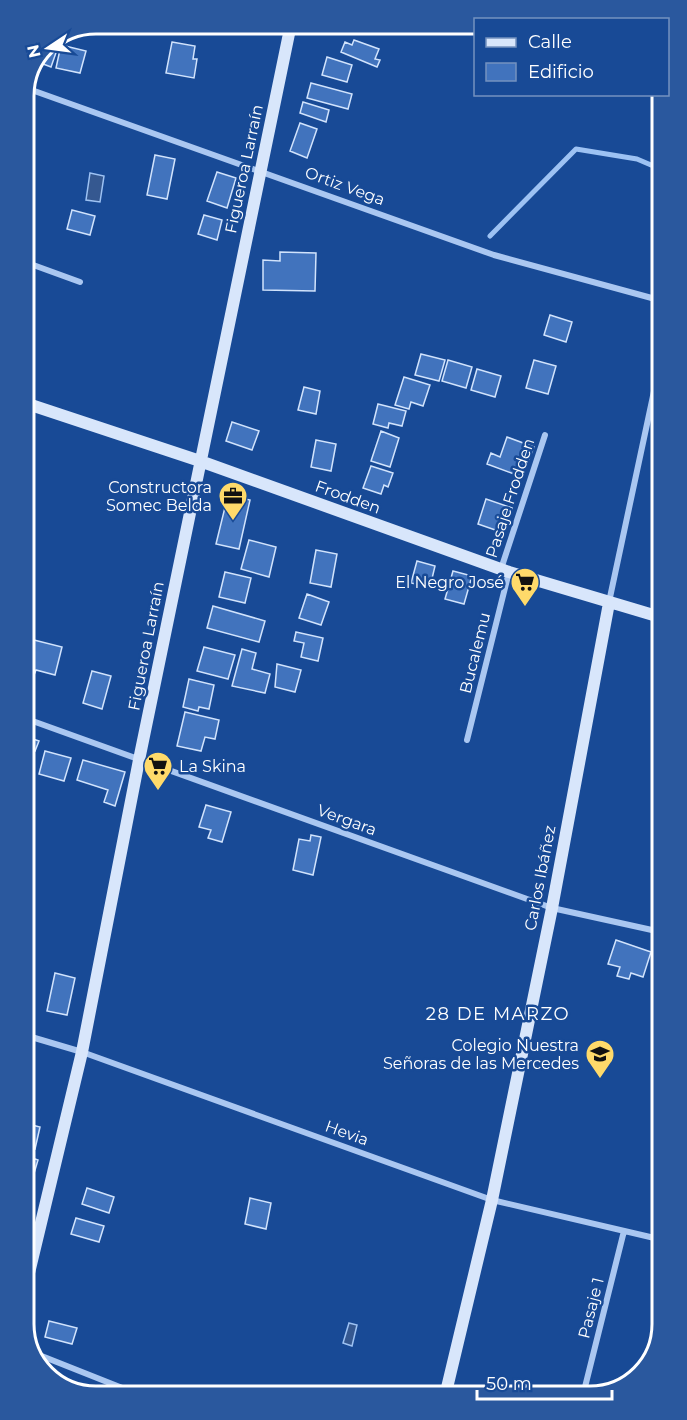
<svg xmlns="http://www.w3.org/2000/svg" width="687" height="1420" font-family="Montserrat,sans-serif">
  <rect width="100%" height="100%" fill="#184a96"/>
  <!-- water -->
  <path fill="#355890" stroke="#9dc2f3" stroke-width="1.5" d="M90,173l14,3 -4,26 -14,-2z
    M349,1323l8,2 -5,21 -9,-3z"/>
  <g fill="none" stroke-linecap="round" stroke-linejoin="round">
    <!-- stream -->
    <path stroke="#9dc2f3" stroke-width="5" d="M490,236l86,-87 61,10 21,9"/>
  </g>
  <!-- building -->
  <path fill="#4173bd" stroke="#d1e3fc" stroke-width="1.5" d="M327,24h18l-1,4z
    M354,40l25,9 -4,10 5,1 -3,7 -36,-15 4,-10 7,3z
    M172,42l23,4 -2,13h4l-3,19 -28,-5z
    M49,43l9,4 -7,20 -13,-5 7,-17z
    M61,45l25,6 -6,22 -24,-5z
    M327,57l25,8 -5,17 -25,-7z
    M311,83l41,11 -4,15 -41,-11z
    M303,102l26,8 -3,12 -26,-9z
    M300,123l17,6 -10,29 -17,-7z
    M24,133l8,2 -2,11 -6,-1z
    M155,155l20,4 -8,40 -20,-4z
    M217,172l19,6 -9,30 -20,-7z
    M72,210l23,6 -5,19 -23,-6z
    M204,215l18,5 -5,20 -19,-6z
    M280,252l36,1 -1,38 -52,-1v-30l17,1z
    M550,315l22,7 -6,20 -22,-7z
    M421,354l24,6 -6,21 -24,-6z
    M448,360l24,7 -6,21 -24,-7z
    M534,360l22,6 -8,28 -22,-6z
    M477,369l24,7 -6,21 -24,-7z
    M404,377l26,8 -7,21 -12,-4 -2,7 -14,-4z
    M304,387l16,4 -4,23 -18,-4z
    M378,404l28,7 -4,15 -13,-3 -1,5 -15,-4z
    M232,422l27,9 -7,19 -26,-9z
    M381,431l18,7 -9,29 -19,-6z
    M507,437l27,10 -12,30 -35,-13 4,-11 9,4z
    M316,440l20,4 -5,27 -20,-4z
    M371,466l22,7 -5,14 -4,-2 -3,9 -18,-6z
    M228,495l22,5 -11,49 -23,-5z
    M486,499l26,9 -8,25 -26,-9z
    M249,540l27,7 -7,30 -28,-8z
    M316,550l21,4 -6,33 -21,-4z
    M417,561l18,5 -5,21 -19,-4z
    M453,571l19,5 -8,28 -19,-5z
    M225,572l26,6 -6,25 -26,-6z
    M307,594l22,8 -8,23 -22,-7z
    M213,606l52,15 -6,21 -52,-14z
    M296,632l27,6 -5,23 -17,-4 3,-14 -10,-2z
    M26,638l36,9 -7,28 -19,-5 -2,5 -7,-2z
    M204,647l31,8 -7,24 -31,-8z
    M242,649l14,4 -4,16 18,5 -5,19 -33,-7z
    M277,664l24,6 -6,22 -20,-5z
    M92,671l19,5 -9,33 -19,-6z
    M189,679l25,6 -5,24 -10,-2 -1,4 -15,-4z
    M185,712l34,8 -4,19 -10,-2 -4,14 -24,-5z
    M27,737l12,4 -4,10 -6,-2 -2,8z
    M45,751l26,7 -7,23 -25,-7z
    M27,759l5,2 -4,18 -1,-1z
    M83,760l42,12 -10,34 -11,-4 4,-12 -31,-10z
    M206,805l25,7 -9,30 -14,-4 3,-8 -12,-3z
    M311,835l10,2 -8,38 -20,-5 6,-31 11,2z
    M616,940l35,12 -8,25 -12,-4 -2,6 -12,-3 3,-9 -12,-3z
    M55,973l20,5 -8,37 -20,-4z
    M28,1124l12,3 -5,22 -6,-2z
    M29,1157l9,3 -6,20 -3,-2z
    M87,1188l27,9 -5,16 -27,-9z
    M250,1198l21,5 -5,26 -21,-5z
    M76,1218l28,8 -5,16 -28,-8z
    M49,1321l28,7 -5,16 -27,-7z"/>
  <g fill="none" stroke-linecap="round" stroke-linejoin="round">
    <!-- street -->
    <path stroke="#aac7f1" stroke-width="6" d="M26,88l468,167 165,45
      M25,262l55,20
      M501,569l44,-134
      M609,602l50,-234
      M27,719l525,189 109,24
      M467,740l42,-168
      M28,1036l54,16 410,148 171,40
      M29,1351l111,44
      M584,1391l40,-160"/>
    <!-- secondary -->
    <path stroke="#d8e6fb" stroke-width="12" d="M25,403l175,58 309,111 151,45
      M29,1273l53,-221 57,-292 152,-736
      M446,1392l46,-192 60,-292 57,-305"/>
  </g>
  <!-- icons -->
  <defs>
    <g id="office-pin" transform="scale(1.5)"><path d="M0 17L-7.5 6A9.5 9.5 0 1 1 7.5 6Z" fill="#ffda6a" stroke="#184a96"/><path d="M-6-3h4V-5.5h4V-3h4V5H-6ZM-1-4.5V-3h2v-1.5ZM-6 0V1H6V0Z" fill="#111"/></g>
    <g id="supermarket-pin" transform="scale(1.5)"><path d="M0 17L-7.5 6A9.5 9.5 0 1 1 7.5 6Z" fill="#ffda6a" stroke="#184a96"/><path d="M-6-5.5h2.5l.6 2H6L4.5 2H-2.5L-4.4-4H-6ZM-1.5 3.2a1.3 1.3 0 1 0 .1 0ZM3 3.2a1.3 1.3 0 1 0 .1 0Z" fill="#111"/></g>
    <g id="school-pin" transform="scale(1.5)"><path d="M0 17L-7.5 6A9.5 9.5 0 1 1 7.5 6Z" fill="#ffda6a" stroke="#184a96"/><path d="M0-5L7-2L0 1L-7-2ZM-4 1L0 2.5L4 1V4Q0 6-4 4Z" fill="#111"/></g>
  </defs>
  <g fill-rule="evenodd">
    <use href="#office-pin" x="233" y="496"/>
    <use href="#supermarket-pin" x="525" y="582"/>
    <use href="#supermarket-pin" x="158" y="766"/>
    <use href="#school-pin" x="600" y="1054"/>
  </g>
  <g text-anchor="middle" dominant-baseline="central" stroke-width="5" stroke-linejoin="round" paint-order="stroke">
    <!-- street labels -->
    <g font-size="16" fill="#fff" stroke="#184a96">
      <text transform="translate(244 169) rotate(-78)">Figueroa Larraín</text>
      <text transform="translate(345 186) rotate(20)">Ortiz Vega</text>
      <text transform="translate(348 497) rotate(20)">Frodden</text>
      <text transform="translate(510 498) rotate(-72)">Pasaje Frodden</text>
      <text transform="translate(146 646) rotate(-79)">Figueroa Larraín</text>
      <text transform="translate(475 653) rotate(-76)">Bucalemu</text>
      <text transform="translate(347 820) rotate(20)">Vergara</text>
      <text transform="translate(540 878) rotate(-79)">Carlos Ibáñez</text>
      <text transform="translate(347 1133) rotate(20)">Hevia</text>
      <text transform="translate(591 1308) rotate(-76)">Pasaje 1</text>
    </g>
    <!-- poi labels -->
    <g font-size="16" fill="#fff" stroke="#184a96" text-anchor="end">
      <text x="212" y="487">Constructora<tspan x="212" dy="18">Somec Belda</tspan></text>
      <text x="504" y="582">El Negro José</text>
      <text x="179" y="766" text-anchor="start">La Skina</text>
      <text x="579" y="1045">Colegio Nuestra<tspan x="579" dy="18">Señoras de las Mercedes</tspan></text>
    </g>
    <!-- neighbourhood labels -->
    <g font-size="18" letter-spacing="1.5" fill="#fff" stroke="#184a96">
      <text x="498" y="1014">28 DE MARZO</text>
    </g>
  </g>
  <!-- crop -->
  <path d="M0 0H687V1420H0ZM96 34H590A62 62 0 0 1 652 96V1324A62 62 0 0 1 590 1386H96A62 62 0 0 1 34 1324V96A62 62 0 0 1 96 34Z" fill="#2a589e" fill-rule="evenodd"/>
  <path fill="none" stroke="#fff" stroke-width="3" d="M96 34H590A62 62 0 0 1 652 96V1324A62 62 0 0 1 590 1386H96A62 62 0 0 1 34 1324V96A62 62 0 0 1 96 34Z"/>
  <!-- legend -->
  <rect x="474" y="18" width="195" height="78" fill="#184a96" stroke="#7492c0" stroke-width="1.5"/>
  <rect x="486" y="38" width="30" height="9" fill="#d8e6fb" stroke="#7492c0" stroke-width="1.5"/>
  <text x="528" y="48" font-size="18" fill="#ffffff">Calle</text>
  <rect x="486" y="63" width="30" height="18" fill="#4173bd" stroke="#7492c0" stroke-width="1.5"/>
  <text x="528" y="78" font-size="18" fill="#ffffff">Edificio</text>
  <!-- north arrow -->
  <g transform="translate(48 48) rotate(257)" stroke="#184a96" stroke-width="4.5" paint-order="stroke">
  <path d="M0-4.5L10 22L0 15L-10 22Z" fill="#ffffff"/>
  <text y="-9" font-size="16" font-weight="bold" text-anchor="middle" fill="#ffffff">N</text>
  </g>
  <!-- scale -->
  <path d="M477 1390v9h135v-9" fill="none" stroke="#ffffff" stroke-width="3"/>
  <text x="486" y="1390" font-size="18" fill="#ffffff" stroke="#184a96" stroke-width="4.5" paint-order="stroke">50 m</text>
</svg>
